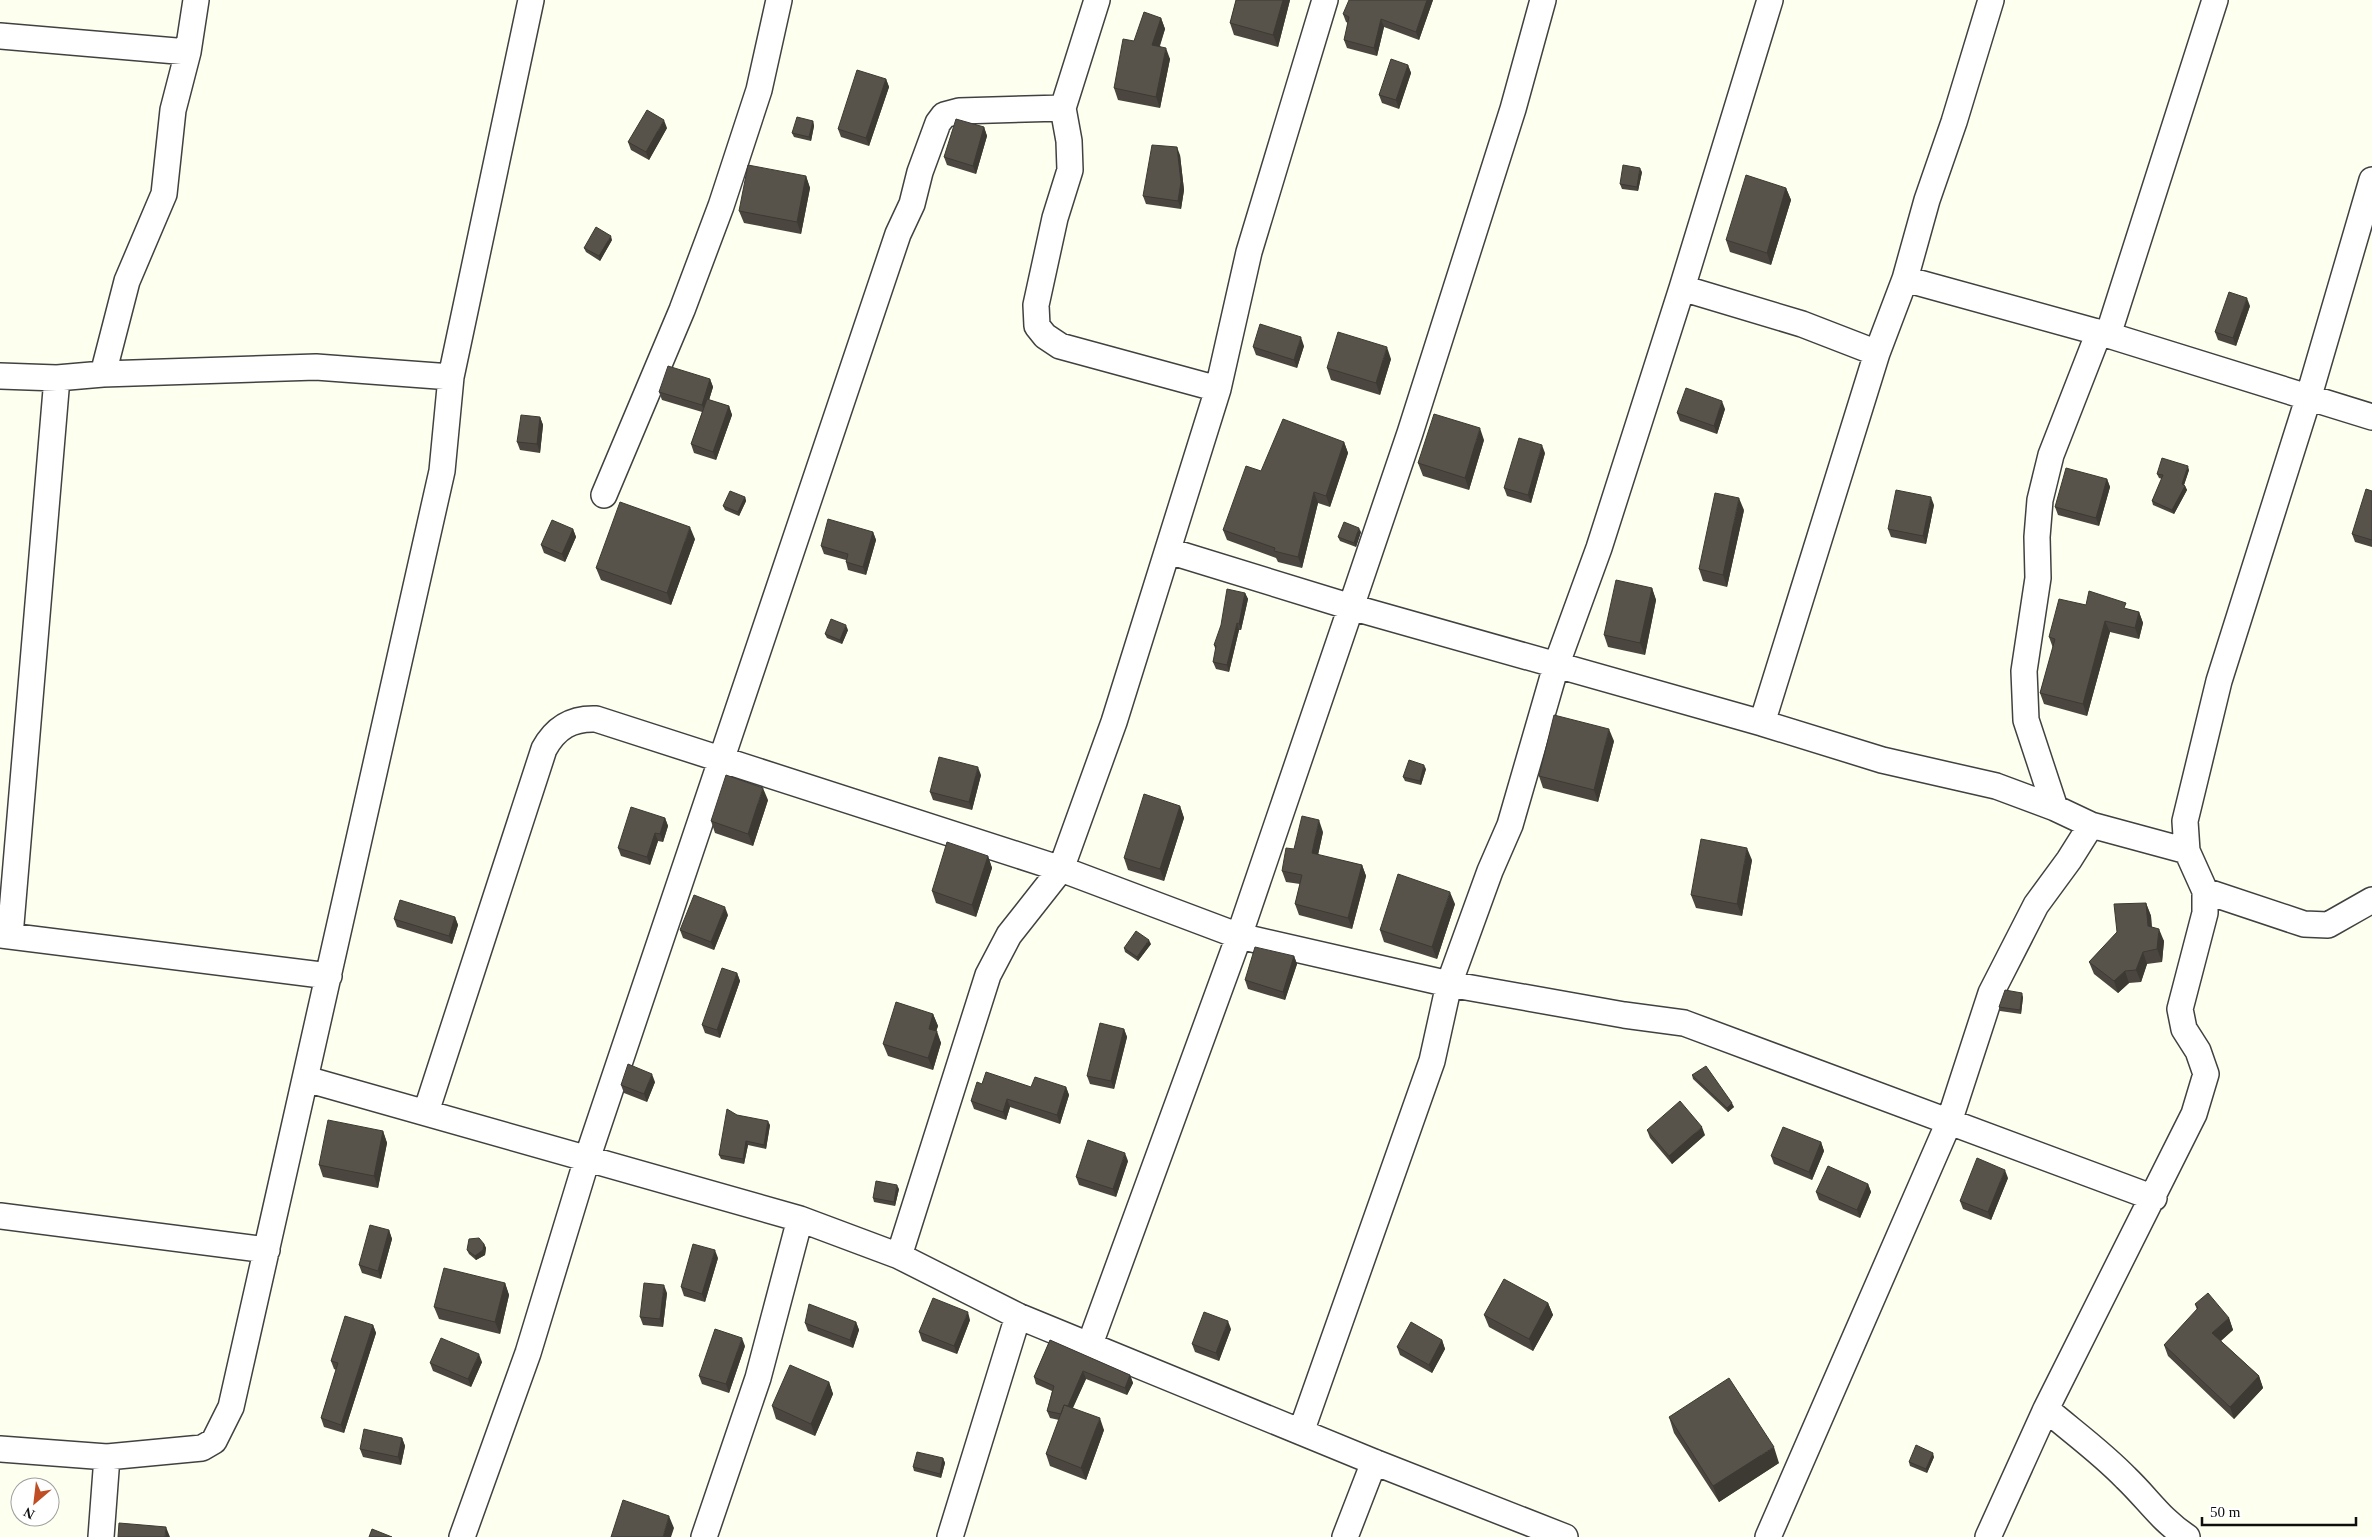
<svg xmlns="http://www.w3.org/2000/svg" width="2372" height="1537" font-family="Georgia,serif">
  <rect width="100%" height="100%" fill="#fdffef"/>
  <g fill="none" stroke-linecap="round" stroke-linejoin="round">
    <!-- minor casing -->
    <g stroke="#414141" stroke-width="28">
      <path id="minor" d="M1097,0l-34,108 6,33 1,29 -15,48 -19,87 1,21 8,10 15,10 158,43
        M0,36l188,16
        M1905,279l203,56 264,82
        M1682,288l120,36 75,29 28,-74 22,-79 27,-78 37,-122
        M2108,335l107,-335
        M103,374l213,-7 135,10
        M0,376l57,2 46,-4 24,-93 37,-87 9,-84 15,-58 8,-52
        M604,495l78,-185 39,-104 38,-116 20,-90
        M1169,551l182,56 411,116 120,37 114,26 59,22 36,17 96,26
        M1762,723l115,-370
        M2055,808l-29,-88 -2,-49 14,-93 -1,-41 3,-37 11,-45 48,-123
        M2205,891l99,33 24,1 44,-25
        M0,935l329,41
        M10,936l47,-558
        M306,1079l494,140 99,37 119,60 356,146 191,75
        M426,1112l118,-363c12,-22 28,-31 52,-30l465,150 178,67 210,48 175,31 60,8 470,175
        M0,1216l267,34
        M899,1256l89,-281 21,-40 52,-66 53,-147 104,-333 31,-137 76,-252
        M1090,1344l149,-408 112,-329 59,-174 103,-324 30,-109
        M2046,1409c27,23 56,44 80,69 22,21 35,42 61,59
        M1301,1432l131,-371 17,-77 41,-113 20,-46 46,-159 43,-118 83,-260 88,-288
        M0,1449l107,8 95,-9 12,-7 17,-34 211,-936 9,-94 80,-377
        M101,1537l6,-80
        M462,1537l66,-184 59,-194 311,-925 14,-30 8,-32 18,-49 6,-8 15,-4 104,-3
        M704,1537l54,-159 42,-159
        M950,1537l68,-221
        M1345,1537l29,-75
        M1768,1537l181,-415 42,-129 45,-88 33,-45 22,-35
        M1988,1537l58,-128 148,-295 12,-40 -8,-23 -14,-22 -4,-20 25,-96v-22l-18,-40 -2,-30 34,-140 89,-282 64,-219"/>
    </g>
    <!-- minor -->
    <use href="#minor" stroke="#fff" stroke-width="25"/>
  </g>
  <!-- wall -->
  <path fill="#4b4740" d="M1236,0h54l-12,47 -44,-12 -4,-12z
    M1433,0l-14,40 -35,-13 -7,29 -30,-8 -3,-8 4,-17 -2,-1 -3,-8z
    M1161,18l4,11 -5,17 10,13 -10,49 -42,-8 -4,-12 20,-47z
    M1408,65l3,8 -12,36 -17,-6 -3,-8z
    M886,79l3,8 -20,59 -28,-9 -3,-8z
    M813,121l1,5 -3,15 -17,-4 -2,-4z
    M984,127l3,9 -11,38 -29,-9 -3,-8z
    M667,128l-18,32 -18,-10 -3,-8z
    M1180,155l4,35 -3,19 -35,-5 -3,-8z
    M1642,172l-4,19 -16,-2 -2,-5z
    M806,176l4,12 -9,46 -57,-11 -5,-12z
    M1786,188l5,12 -20,65 -41,-13 -4,-12z
    M612,240l-12,21 -14,-9 -2,-4z
    M2250,306l-14,40 -18,-6 -3,-8z
    M1304,346l-7,22 -41,-13 -3,-8z
    M1391,359l-11,36 -49,-15 -4,-12z
    M710,379l3,8 -4,13 20,6 3,9 -16,45 -22,-7 -3,-9 11,-32 -40,-12 -3,-8z
    M1725,409l-8,25 -37,-13 -3,-8z
    M540,417l3,8 -3,28 -20,-3 -3,-8z
    M1484,440l-15,50 -46,-14 -5,-13z
    M1344,442l4,11 -18,54 -12,-4 -16,65 -24,-6 -2,-4 -49,-18 -4,-10z
    M1545,453l-14,50 -24,-7 -3,-8z
    M2189,470l-5,15 1,1 2,4 -13,24 -21,-9 -1,-4 10,-22 -3,-1 -2,-4z
    M2107,479l3,8 -11,39 -41,-11 -3,-8z
    M2372,491v56l-17,-5 -3,-8z
    M745,497l1,4 -7,15 -14,-6 -2,-4z
    M1934,505l-8,39 -35,-7 -3,-8z
    M1744,510l-17,77 -24,-6 -4,-12z
    M573,529l3,8 -11,25 -21,-9 -3,-8z
    M873,532l3,8 -10,35 -18,-5 -2,-8v-2l-22,-6 -3,-8z
    M1361,532l-5,15 -16,-6 -2,-4z
    M695,539l-24,66 -70,-25 -5,-12z
    M1652,588l4,12 -11,55 -37,-8 -4,-12z
    M1245,593l3,6 -7,31h-2l-10,42 -13,-3 -3,-7 3,-11 -2,-6z
    M2086,605l42,4 11,3 4,11 -4,16 -29,-7 -23,84 -43,-12 -4,-11 13,-45 -4,-11z
    M848,630l-6,14 -15,-6 -2,-4z
    M1614,741l-16,61 -55,-14 -4,-12z
    M1426,769l-5,16 -16,-4 -2,-4z
    M981,775l-9,35 -39,-10 -3,-8z
    M768,800l-15,46 -38,-13 -4,-12z
    M1180,806l4,12 -20,63 -36,-11 -4,-12z
    M665,818l3,8 -5,16 -5,-1 -8,24 -29,-9 -3,-8z
    M1323,832l-5,23 44,10 4,11 -14,53 -53,-14 -4,-11 5,-20 -14,-2 -4,-11 12,-22z
    M988,856l4,12 -16,49 -40,-14 -4,-12z
    M1752,860l-10,56 -46,-8 -5,-13z
    M2146,903l5,13 1,11 12,14 -2,21 -15,2 -6,18 -12,1 -11,10 -24,-19 -5,-12z
    M1455,904l-18,55 -53,-17 -4,-12z
    M728,915l-14,35 -31,-12 -3,-8z
    M455,917l3,8 -6,19 -55,-17 -3,-8z
    M1151,944l-13,17 -13,-9 -1,-4z
    M1294,956l3,8 -12,36 -37,-11 -3,-9z
    M737,973l3,8 -20,57 -15,-5 -3,-8z
    M2023,997l-2,17 -21,-3 -1,-4z
    M933,1014l5,12 -2,5 5,12 -8,27 -45,-14 -5,-12z
    M1124,1029l3,8 -13,52 -24,-5 -3,-8z
    M1692,1075l42,32 -6,5 -35,-33z
    M655,1082l-8,20 -23,-9 -3,-8z
    M982,1084l49,3h35l3,8 -9,29 -50,-17 -4,13 -32,-11 -3,-8z
    M737,1115l33,10 -4,24 -18,-4 -4,19 -23,-5 -2,-4z
    M1647,1130l58,5 -33,29 -22,-26z
    M383,1131l4,12 -9,45 -55,-11 -4,-12z
    M1821,1142l3,9 -12,29 -38,-16 -3,-8z
    M1128,1161l-12,36 -37,-12 -3,-8z
    M2008,1178l-17,42 -28,-11 -3,-8z
    M1868,1184l3,8 -11,26 -41,-18 -3,-8z
    M899,1189l-4,17 -21,-4 -1,-4z
    M389,1230l3,9 -11,40 -19,-6 -3,-8z
    M484,1244l2,4 -1,7 -9,5 -7,-6 -2,-4z
    M718,1258l-13,44 -21,-6 -3,-9z
    M505,1283l4,12 -9,39 -61,-15 -5,-12z
    M667,1293l-4,34 -20,-2 -3,-8z
    M1548,1303l5,12 -20,36 -44,-24 -5,-12z
    M2195,1304l34,14 4,12 -12,11 38,35 4,12 -29,31 -66,-63 -4,-11 33,-35z
    M970,1320l-13,34 -35,-13 -3,-9z
    M856,1322l3,8 -6,18 -45,-17 -3,-8z
    M373,1325l3,8 -32,100 -20,-6 -3,-9 15,-48 -2,-1 -3,-8z
    M1231,1329l-12,32 -24,-9 -3,-8z
    M1050,1340l80,35 3,8 -6,12 -41,-16 -13,29 31,22 -18,50 -36,-14 -4,-12 13,-34 -9,-2 -3,-7 5,-20 -16,-7 -2,-7z
    M1442,1340l3,9 -13,24 -32,-18 -3,-8z
    M745,1346l-16,47 -27,-9 -3,-8z
    M482,1362l-11,25 -38,-16 -3,-8z
    M829,1382l4,12 -18,42 -39,-17 -4,-13z
    M1669,1417l110,46 -60,39 -45,-69z
    M402,1438l3,8 -4,19 -38,-8 -3,-8z
    M1934,1457l-7,16 -17,-7 -1,-4z
    M943,1458l2,5 -4,15 -27,-7 -1,-4z"/>
  <!-- shaded-wall -->
  <path fill="#3d3a34" d="M1283,0h7l-12,47 -5,-12z
    M1427,0h6l-14,40 -3,-8z
    M1161,18l4,11 -9,27 -4,-11z
    M1381,19l3,8 -7,29 -3,-8z
    M1166,48l4,11 -10,49 -4,-11z
    M1408,65l3,8 -12,36 -3,-9z
    M886,79l3,8 -20,59 -3,-8z
    M664,120l3,8 -18,32 -3,-8z
    M813,121l1,5 -3,15 -2,-4z
    M984,127l3,9 -11,38 -3,-8z
    M1177,147l3,8 4,35 -3,19 -3,-8z
    M1640,168l2,4 -4,19 -1,-4z
    M806,176l4,12 -9,46 -4,-12z
    M1786,188l5,12 -20,65 -4,-12z
    M611,236l1,4 -12,21 -1,-5z
    M2247,298l3,8 -14,40 -3,-8z
    M1301,337l3,9 -7,22 -3,-8z
    M1387,347l4,12 -11,36 -4,-12z
    M710,379l3,8 -8,26 -3,-8z
    M1722,401l3,8 -8,25 -3,-8z
    M729,406l3,9 -16,45 -3,-8z
    M540,417l3,8 -3,28 -3,-9z
    M1480,428l4,12 -15,50 -4,-12z
    M1344,442l4,11 -18,54 -4,-11z
    M1542,445l3,8 -14,50 -3,-8z
    M2188,466l1,4 -6,18 -1,-4z
    M2107,479l3,8 -11,39 -3,-8z
    M2185,486l2,4 -13,24 -2,-4z
    M1314,492l4,11 -16,65 -4,-11z
    M745,497l1,4 -7,15 -1,-4z
    M1931,497l3,8 -8,39 -3,-8z
    M1739,498l5,12 -17,77 -4,-12z
    M690,527l5,12 -24,66 -4,-12z
    M1359,528l2,4 -5,15 -2,-4z
    M573,529l3,8 -11,25 -3,-8z
    M873,532l3,8 -10,35 -3,-8z
    M1652,588l4,12 -11,55 -5,-12z
    M1245,593l3,6 -7,31 -2,-6z
    M2139,612l4,11 -4,16 -4,-11z
    M2105,621l5,11 -23,84 -4,-12z
    M1237,623l2,7 -10,42 -2,-7z
    M846,625l2,5 -6,14 -2,-4z
    M1609,729l5,12 -16,61 -4,-12z
    M1424,765l2,4 -5,16 -1,-4z
    M978,767l3,8 -9,35 -3,-8z
    M763,788l5,12 -15,46 -5,-12z
    M1180,806l4,12 -20,63 -4,-12z
    M665,818l3,8 -5,16 -3,-8z
    M1319,820l4,12 -7,32 -4,-11z
    M655,833l3,8 -8,24 -3,-8z
    M1747,848l5,12 -10,56 -5,-12z
    M988,856l4,12 -16,49 -4,-12z
    M1362,865l4,11 -14,53 -4,-11z
    M1450,892l5,12 -18,55 -5,-12z
    M2146,903l5,13 1,22 -4,-12z
    M725,907l3,8 -14,35 -3,-8z
    M455,917l3,8 -6,19 -3,-8z
    M2159,929l5,12 -2,21 -5,-13z
    M1149,940l2,4 -13,17 -1,-4z
    M2143,952l4,12 -6,18 -5,-12z
    M1294,956l3,8 -12,36 -2,-8z
    M2125,971l4,12 -11,10 -4,-12z
    M737,973l3,8 -20,57 -3,-8z
    M2022,993l1,4 -2,17 -1,-4z
    M933,1014l5,12 -5,15 -4,-12z
    M1124,1029l3,8 -13,52 -3,-8z
    M937,1031l4,12 -8,27 -5,-12z
    M652,1074l3,8 -8,20 -3,-8z
    M1066,1087l3,8 -9,29 -3,-9z
    M1007,1099l3,8 -4,13 -3,-8z
    M1732,1103l2,4 -6,5 -1,-4z
    M768,1121l2,4 -4,24 -2,-4z
    M1702,1127l3,8 -33,29 -3,-8z
    M383,1131l4,12 -9,45 -4,-12z
    M746,1141l2,4 -4,19 -1,-5z
    M1821,1142l3,9 -12,29 -3,-8z
    M1125,1153l3,8 -12,36 -3,-8z
    M2005,1170l3,8 -17,42 -3,-8z
    M1868,1184l3,8 -11,26 -3,-8z
    M897,1185l2,4 -4,17 -1,-4z
    M389,1230l3,9 -11,40 -3,-8z
    M484,1244l2,4 -1,7 -9,5 -1,-4z
    M715,1250l3,8 -13,44 -3,-8z
    M505,1283l4,12 -9,39 -5,-12z
    M664,1285l3,8 -4,34 -3,-8z
    M1548,1303l5,12 -20,36 -4,-12z
    M968,1312l2,8 -13,34 -3,-8z
    M2229,1318l4,12 -16,14 -5,-11z
    M1228,1321l3,8 -12,32 -3,-8z
    M856,1322l3,8 -6,18 -3,-8z
    M373,1325l3,8 -32,100 -3,-8z
    M742,1338l3,8 -16,47 -3,-9z
    M1442,1340l3,9 -13,24 -3,-8z
    M479,1354l3,8 -11,25 -3,-8z
    M1083,1371l3,8 -20,43 -2,-7z
    M1130,1375l3,8 -6,12 -2,-7z
    M2259,1376l4,12 -29,31 -4,-12z
    M829,1382l4,12 -18,42 -4,-12z
    M1100,1418l4,12 -18,50 -5,-12z
    M402,1438l3,8 -4,19 -3,-8z
    M1774,1447l5,16 -60,39 -6,-16z
    M1933,1453l1,4 -7,16 -1,-4z
    M943,1458l2,5 -4,15 -1,-4z
    M669,1516l5,12 -3,9h-8z
    M166,1527l4,10h-5z"/>
  <!-- building -->
  <path fill="#57534a" stroke="#3d3a34" d="M1236,0h47l-10,35 -43,-12z
    M1349,0h78l-11,32 -35,-13 -7,29 -30,-8 5,-23 -6,-3z
    M1144,12l17,6 -9,27 14,3 -10,49 -42,-9 9,-49 11,2z
    M1391,59l17,6 -12,35 -17,-5z
    M857,70l29,9 -20,59 -28,-9z
    M647,110l17,10 -18,32 -18,-10z
    M797,117l16,4 -4,16 -17,-4z
    M956,119l28,8 -11,39 -29,-9z
    M1152,145l25,2 4,35 -3,19 -35,-5z
    M748,165l58,11 -9,46 -58,-11z
    M1623,165l17,3 -3,19 -17,-3z
    M1746,175l40,13 -19,65 -41,-13z
    M596,227l15,9 -12,20 -15,-8z
    M2229,292l18,6 -14,40 -18,-6z
    M1260,324l41,13 -7,23 -41,-13z
    M1338,332l49,15 -11,36 -49,-15z
    M668,366l42,13 -8,26 -43,-13z
    M1686,388l36,13 -8,25 -37,-13z
    M707,399l22,7 -16,46 -22,-8z
    M1434,414l46,14 -15,50 -47,-15z
    M521,415l19,2 -3,27 -20,-2z
    M1283,419l61,23 -18,54 -12,-4 -16,65 -24,-6 1,-3 -52,-18 23,-64 15,5z
    M1519,438l23,7 -14,50 -24,-7z
    M2162,458l26,8 -6,18 3,2 -13,24 -20,-9 11,-26 -6,-1z
    M2066,468l41,11 -11,39 -41,-11z
    M2366,489l6,2v49l-20,-6z
    M1896,490l35,7 -8,39 -35,-7z
    M730,491l15,6 -7,15 -15,-6z
    M1715,493l24,5 -16,77 -24,-6z
    M620,502l70,25 -23,66 -71,-25z
    M828,519l45,13 -10,35 -17,-5 2,-8 -27,-8z
    M552,520l21,9 -11,25 -21,-9z
    M1344,522l15,6 -5,15 -16,-6z
    M1616,580l36,8 -12,55 -36,-8z
    M1227,589l18,4 -6,31 -2,-1 -10,42 -14,-3 3,-16 -2,-1 7,-20z
    M2089,591l37,12 -2,5 15,4 -4,16 -30,-7 -22,83 -43,-11 15,-54 -6,-2 10,-38 27,6z
    M831,619l15,6 -6,15 -15,-6z
    M1554,715l55,14 -15,61 -55,-14z
    M939,757l39,10 -9,35 -39,-10z
    M1409,760l15,5 -4,16 -17,-4z
    M726,775l37,13 -15,46 -37,-13z
    M1144,794l36,12 -20,63 -36,-11z
    M631,807l34,11 -5,16 -5,-1 -8,24 -29,-9z
    M1302,816l17,4 -7,33 50,12 -14,53 -53,-14 7,-29 -20,-4 4,-23 8,1z
    M1701,839l46,9 -10,56 -46,-9z
    M947,842l41,14 -16,49 -40,-14z
    M1398,874l52,18 -18,55 -52,-17z
    M694,895l31,12 -14,35 -31,-12z
    M400,900l55,17 -6,19 -55,-17z
    M2146,903l2,23 11,3 -2,20 -14,3 -7,18 -11,1 -11,10 -25,-19 28,-30 -3,-28z
    M1136,931l13,9 -12,17 -13,-9z
    M1255,947l39,9 -11,36 -38,-12z
    M722,968l15,5 -20,57 -15,-5z
    M2005,990l17,3 -2,17 -21,-3z
    M896,1002l37,12 -4,15 8,2 -9,27 -45,-14z
    M1100,1023l24,6 -13,52 -24,-5z
    M628,1064l24,10 -8,20 -23,-9z
    M1706,1066l26,37 -5,5 -35,-33z
    M986,1072l45,15 4,-10 31,10 -9,28 -50,-16 -4,13 -32,-11 6,-19 5,2z
    M1680,1101l22,26 -33,29 -22,-26z
    M727,1109l10,6 31,6 -4,24 -18,-4 -3,18 -24,-4z
    M328,1120l55,11 -9,45 -55,-11z
    M1783,1127l38,15 -12,30 -38,-16z
    M1088,1140l37,13 -12,36 -37,-12z
    M1977,1158l28,12 -17,42 -28,-11z
    M1828,1166l40,18 -11,26 -41,-18z
    M876,1181l21,4 -3,17 -21,-4z
    M370,1225l19,5 -11,41 -19,-6z
    M479,1238l5,6 -1,6 -8,6 -8,-6 2,-11z
    M693,1244l22,6 -13,44 -21,-7z
    M444,1268l61,15 -10,39 -61,-15z
    M1504,1279l44,24 -19,36 -45,-24z
    M644,1283l20,2 -4,34 -20,-2z
    M2208,1293l21,25 -17,15 47,43 -29,31 -66,-62 34,-37 -3,-4z
    M933,1298l35,14 -14,34 -35,-14z
    M809,1304l47,18 -6,18 -45,-17z
    M1204,1312l24,9 -12,32 -24,-9z
    M345,1316l28,9 -32,100 -20,-7 17,-55 -7,-2z
    M1411,1322l31,18 -13,25 -32,-18z
    M715,1329l27,9 -16,46 -27,-8z
    M441,1338l38,16 -11,25 -38,-16z
    M1050,1340l80,35 -5,13 -42,-17 -15,35 -4,-1 -3,9 -14,-3 7,-25 -20,-9z
    M790,1365l39,17 -18,42 -39,-18z
    M1729,1378l45,69 -61,39 -44,-69z
    M1064,1405l36,13 -19,50 -35,-14z
    M364,1429l38,9 -4,19 -38,-8z
    M1916,1445l17,8 -7,16 -17,-7z
    M917,1452l26,6 -3,16 -27,-7z
    M623,1500l46,16 -6,21h-52z
    M119,1523l47,4 -1,10h-47z
    M372,1529l20,8h-23z"/>
  <!-- north arrow -->
  <g transform="translate(35 1502) rotate(208)"><circle r="24" fill="#ffffff" stroke="#9f9f9f"/>
  <path d="M0-4L9 19L0 12L-9 19Z" fill="#bf4e25"/>
  <text y="-8" font-size="14" font-weight="bold" text-anchor="middle" fill="#0e0e0e">N</text>
  </g>
  <!-- scale -->
  <path d="M2202 1517v8h154v-8" fill="none" stroke="#0e0e0e" stroke-width="2.5"/>
  <text x="2210" y="1517" font-size="15" fill="#0e0e0e" stroke="#ffffff" stroke-width="4" paint-order="stroke">50 m</text>
</svg>
